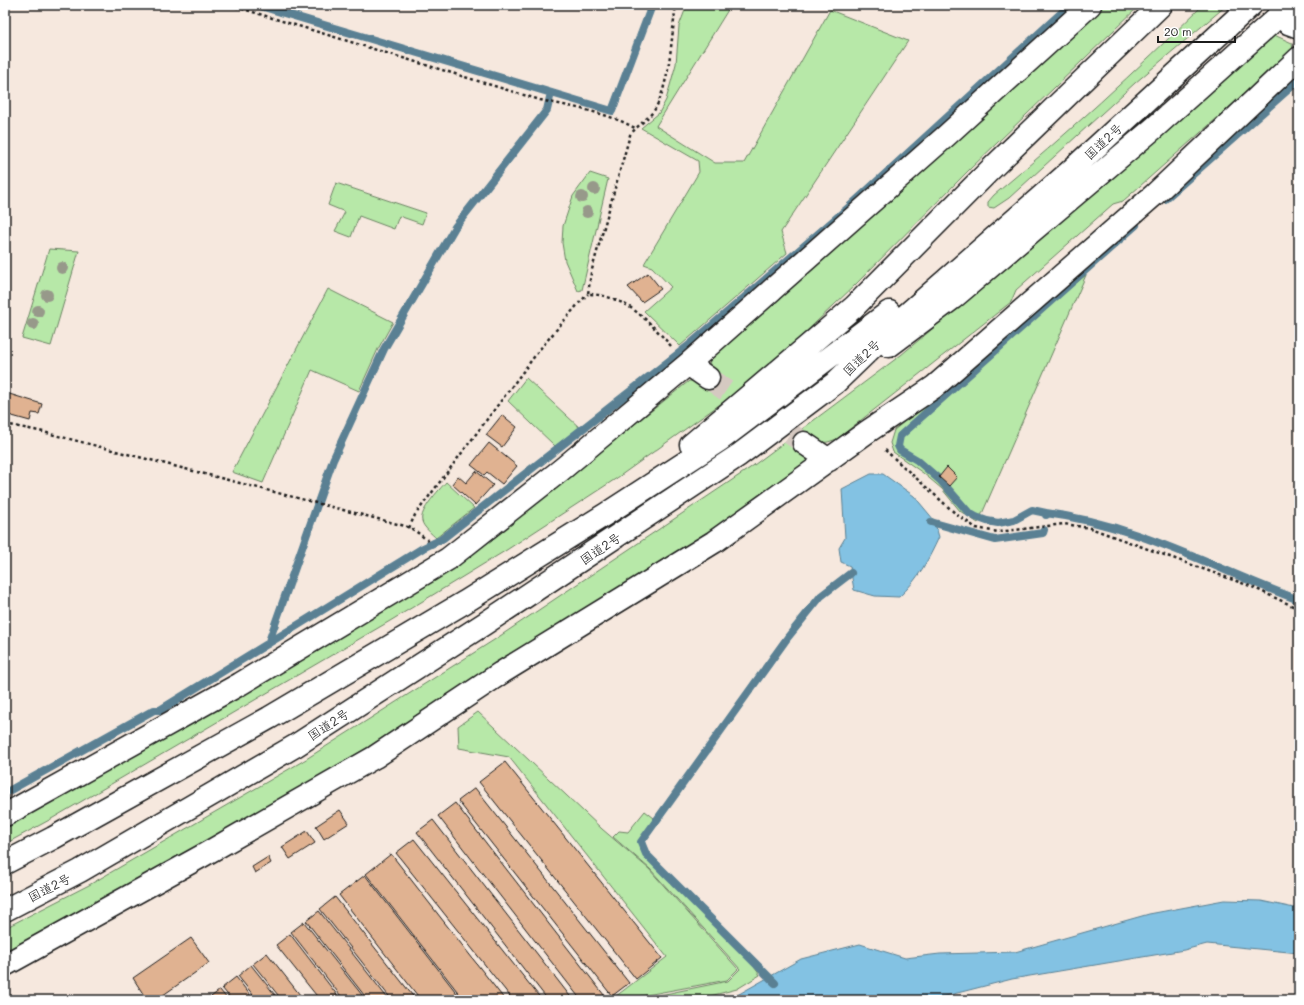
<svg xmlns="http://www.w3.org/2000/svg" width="1304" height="1005" font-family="Mali,'Klee One',sans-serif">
  <rect width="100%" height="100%" fill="#f6e8de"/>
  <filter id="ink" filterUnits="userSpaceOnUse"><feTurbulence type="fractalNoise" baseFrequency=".025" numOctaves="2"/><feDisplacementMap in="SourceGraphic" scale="8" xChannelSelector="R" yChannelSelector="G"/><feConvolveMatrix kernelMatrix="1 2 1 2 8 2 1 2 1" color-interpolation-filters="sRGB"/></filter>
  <g filter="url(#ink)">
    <!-- green -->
    <path fill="#b7e8a8" stroke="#6a8262" d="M687,5h44l-75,121 59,37h29l86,-153 78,31 -127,191 6,21 -107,93 -36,-35 27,-24 -19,-20 -8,-3 55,-92 -1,-11 -57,-33 18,-15 7,-13 10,-36 3,-38z
      M1105,5h35l-171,165 -115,116 -62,59 -66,55 -109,78 -112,73 -115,70 -337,197 -48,26v-20l378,-213 136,-95 170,-135h8l12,-15 1,-6z
      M1203,5h24l-92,78 -126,115 -15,10 -6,-1v-5l6,-7c72,-60 142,-124 209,-190z
      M1272,34l20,9 1,8 -170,150 -10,3 -97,86 -5,12 -174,137 -9,3 -9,1 -13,9 1,9 -5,7 -96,65 -112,71 -83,49 -143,94 -141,83 -222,123v-25l84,-43 214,-124 191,-121 256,-172 151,-113 73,-61z
      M590,173l18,6 -26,111 -4,1 -13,-30 -3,-18 1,-17 10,-30z
      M336,183l90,30 -4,11 -23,-8 -5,13 -35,-13 -8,21 -16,-6 10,-19 -17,-7z
      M49,249l30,2 -28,95 -29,-8z
      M1086,275l-108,248 -18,-12 -18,-22 -19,-16 -30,-21 -3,-9 4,-13z
      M328,289l65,33 -15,27 -19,42 -47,-21 -49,113 -31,-11z
      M526,378l54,50 -25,18 -47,-45z
      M446,482l28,26 -38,30c-4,-4 -13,-11 -14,-17 -3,-10 17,-31 24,-39z
      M478,712l124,117 47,40 89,100 -11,11 -86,16 -10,4h-20l56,-43 -158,-200 -50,-9 -1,-22z
      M645,811l9,7 -15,25 4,11 106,106 11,15 -23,14 -27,7 -74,4 92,-19 12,-12 -90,-100 -37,-32 6,-6 9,1z"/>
    <!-- water -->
    <path fill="#83c2e3" stroke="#5a8093" d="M871,474h12l31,22 20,24 5,17c-10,22 -22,44 -40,60l-24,-1 -21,-6 -4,-24 -9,-4 -2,-14 6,-10 -3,-49z
      M1224,900l37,1 38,8v44l-92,-9 -23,6 -172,29 -82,21h-206l8,-2 69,-39 59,-15 45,14 35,-4 75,-2 134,-38z"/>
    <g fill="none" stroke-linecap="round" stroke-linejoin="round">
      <!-- stream -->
      <path stroke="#5a8093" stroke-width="8" d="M257,5l355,106 39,-103 -9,-3
        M1165,199l134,-119
        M1046,513l-14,-3 -18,10 -16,3 -11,-2 -11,-4 -7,-4 -28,-32 -24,-21 -17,-10 -2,-4 2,-10 236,-211
        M1046,515v-2c90,11 169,56 253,87
        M931,522l64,18 48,-7 1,-3
        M268,644l65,-184 51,-111 71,-122 92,-117 4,-17
        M5,793l149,-83h6l263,-162 19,-9 245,-192 161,-139 222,-203
        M775,983l-129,-129 -5,-12 147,-205 33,-41 30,-23"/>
    </g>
    <!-- building -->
    <path fill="#e0b291" stroke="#1c1c1c" d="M648,273l13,16 -19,13 -14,-15z
      M6,393l36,11 -3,10 -7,-1 -2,8 -25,-7z
      M502,415l15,12 -15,20 -16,-12z
      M489,443l28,23 -15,18 -15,-12 -3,3 -13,-10z
      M947,467l10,10 -8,9 -10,-9z
      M476,471l17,14 -18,20 -23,-21 6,-8 8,7z
      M505,762l157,196 -26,21 -157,-197z
      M475,788l154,195 -17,13 -154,-195z
      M455,803l149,192 -6,5h-17l-143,-184z
      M340,810l9,13 -25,16 -8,-13z
      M433,820l140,180h-25l-131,-168z
      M307,831l8,12 -25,16 -8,-12z
      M414,839l128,161h-29l-117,-147z
      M391,854l114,146h-41l-98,-126z
      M268,857l3,6 -16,10 -3,-6z
      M365,875l97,125h-41l-82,-105z
      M335,897l81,103h-24l-72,-91z
      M319,911l70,89h-21l-62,-79z
      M304,922l62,78h-22l-53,-68z
      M290,934l51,66h-21l-44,-55z
      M191,938l18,25 -53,37h-9l-14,-22z
      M267,953l37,47h-22l-29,-36z
      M251,965l28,35h-22l-19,-24z
      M236,977l18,23h-22l-10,-12z
      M220,990l8,10h-21z"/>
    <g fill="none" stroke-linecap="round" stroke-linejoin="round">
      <!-- minor-tunnel -->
      <path stroke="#d5c9c1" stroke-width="22" stroke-dasharray="22 11" stroke-linecap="butt" d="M708,378l96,65"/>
      <!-- minor casing -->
      <g stroke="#1c1c1c" stroke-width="25">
        <path id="minor" d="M1288,23l11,4
          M688,364l20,14
          M804,443l25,17
          M5,815l235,-131 208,-125 113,-89 127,-106 258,-228 144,-131
          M5,965l197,-109 173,-99 126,-84 213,-131 153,-110 67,-45 220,-192 145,-137"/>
      </g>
      <!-- highway casing -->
      <g stroke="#1c1c1c" stroke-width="25">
        <path id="highway" d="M889,346l64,-48 201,-170 137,-123
          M691,445l163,-138 133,-134 174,-168
          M5,863l48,-25 216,-120 196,-116 141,-88 114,-74 169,-128
          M5,910l75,-39 215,-125 189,-122 255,-169 96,-72 62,-60 170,-149 184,-169"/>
      </g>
      <!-- path -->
      <path stroke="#1c1c1c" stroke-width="2.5" stroke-dasharray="3 3" stroke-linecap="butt" d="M230,5l310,95c32,7 66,12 95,28
        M671,346c-23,-26 -46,-51 -83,-52l3,-21 39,-138c6,-8 22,-20 25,-26 16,-29 16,-72 21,-104
        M5,424l34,7 366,95 9,4 16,12
        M885,450l71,64 20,14 22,4 66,-8 26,4 160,58 49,23
        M409,528l6,-13 125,-166 40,-47 8,-8"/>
      <!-- minor -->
      <use href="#minor" stroke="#fff" stroke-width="22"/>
      <!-- highway -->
      <use href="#highway" stroke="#fff" stroke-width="22"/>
    </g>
    <!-- trees -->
    <g fill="#97998a">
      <circle cx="594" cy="189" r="6"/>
      <circle cx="582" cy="197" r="6"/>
      <circle cx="587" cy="212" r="6"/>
      <circle cx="62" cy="268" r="6"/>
      <circle cx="47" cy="295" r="6"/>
      <circle cx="38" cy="311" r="6"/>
      <circle cx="33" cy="324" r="6"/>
    </g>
  </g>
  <g text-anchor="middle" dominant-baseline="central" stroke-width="3" stroke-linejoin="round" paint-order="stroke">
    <!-- street labels -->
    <g font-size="13" fill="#1c1c1c" stroke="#fff">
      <text transform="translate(1103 141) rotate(-43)">国道2号</text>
      <text transform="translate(861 357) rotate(-44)">国道2号</text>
      <text transform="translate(600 548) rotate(-34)">国道2号</text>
      <text transform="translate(328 724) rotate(-33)">国道2号</text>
      <text transform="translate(49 887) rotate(-27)">国道2号</text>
    </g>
  </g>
  <!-- margin -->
  <rect width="1304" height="1005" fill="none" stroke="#fff" stroke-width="20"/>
  <rect x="10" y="10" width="1284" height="985" fill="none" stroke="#1c1c1c" stroke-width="1.5" filter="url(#ink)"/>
  <!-- scale -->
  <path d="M1158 36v6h77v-6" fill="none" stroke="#1c1c1c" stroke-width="2"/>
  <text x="1164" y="36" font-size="12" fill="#1c1c1c" stroke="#ffffff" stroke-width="3" paint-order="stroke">20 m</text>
</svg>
